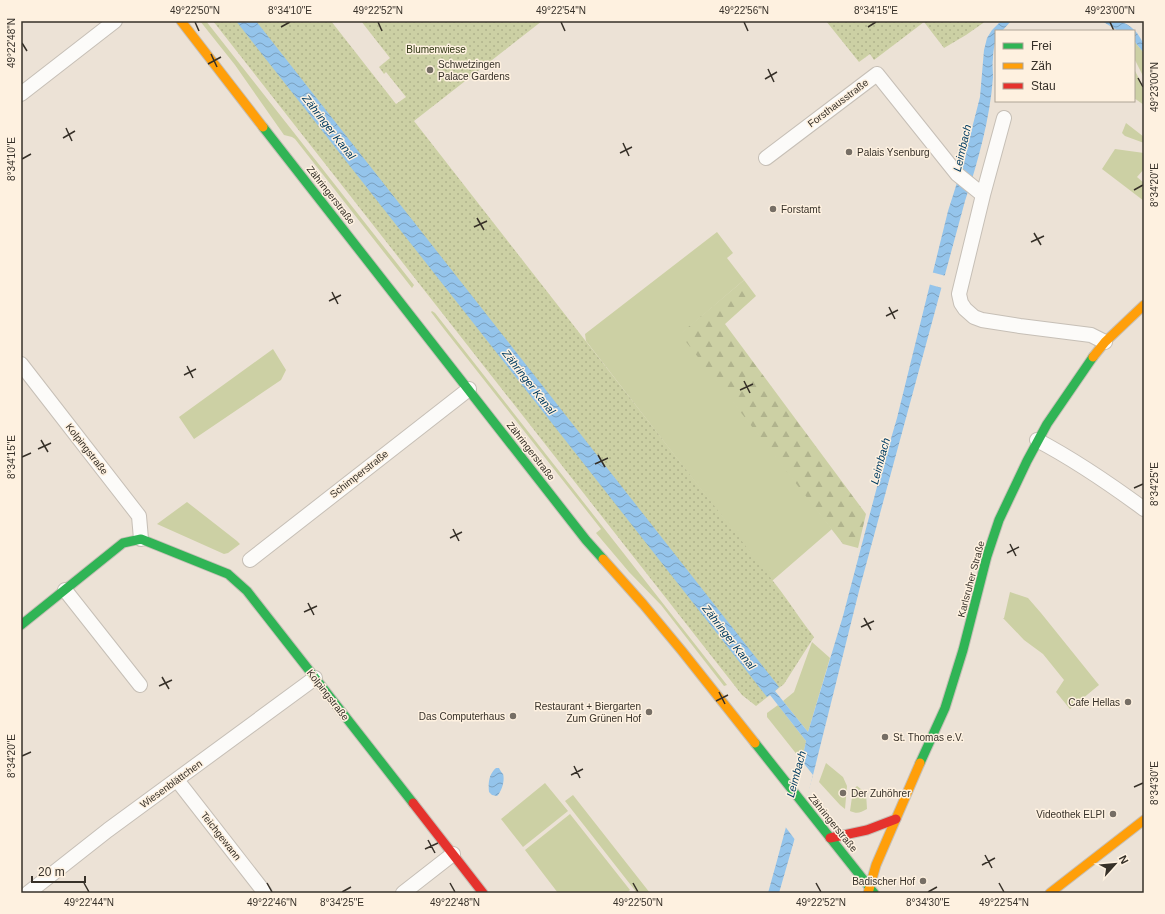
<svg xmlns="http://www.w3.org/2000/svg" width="1165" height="914" font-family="Arial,sans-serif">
  <defs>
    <pattern id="forest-firs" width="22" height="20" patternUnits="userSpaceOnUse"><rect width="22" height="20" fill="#ccd0a4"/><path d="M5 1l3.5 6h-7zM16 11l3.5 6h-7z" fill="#b0b38d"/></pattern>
    <pattern id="park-dots" width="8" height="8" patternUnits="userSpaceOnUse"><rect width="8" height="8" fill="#ccd0a4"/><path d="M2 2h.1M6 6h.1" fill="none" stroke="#b0b38d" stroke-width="1.8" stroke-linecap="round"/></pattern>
    <pattern id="water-waves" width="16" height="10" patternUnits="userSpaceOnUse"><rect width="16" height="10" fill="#94c4eb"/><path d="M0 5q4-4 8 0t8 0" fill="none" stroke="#7aa0be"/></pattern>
  </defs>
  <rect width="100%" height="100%" fill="#ece2d6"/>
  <!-- green -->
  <path fill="#ccd0a4" d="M200,21h6l208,264 -2,3 -117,-149 -3,-2 -8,-2 -49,-70z
    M1134,41l10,12v25l-10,-20z
    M1134,69l10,19v17l-10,-7z
    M1126,123l18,14v6l-19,-7 -3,-3z
    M1115,149l29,4v16l-7,8 7,6v18l-42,-32z
    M717,232l16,21 -6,5 17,22 -63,54 151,195 -60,52 -186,-240 -1,-7z
    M432,311l3,2 292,372 -3,1 -63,-81 -32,-33 -33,-39 5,-4 -157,-200 -13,-17z
    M273,349l13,21 -5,10 -87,59 -15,-22z
    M187,502l50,39 3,3 -12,9 -4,1 -67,-30z
    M1010,592l18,6 13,15 58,72 -29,24 -14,-17 8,-12 -21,-26 -19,-14 -21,-22h1z
    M812,642l18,16 -22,74 -25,-31 11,-9z
    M778,705l28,36 -4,20 -35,-44v-4z
    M826,763l17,14 4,9 -2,23 -5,-4 -21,-23z
    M545,783l23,28 -45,36 -22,-28z
    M857,786l9,7 1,16c-7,4 -10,5 -17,2l3,-21z
    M573,795l77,98h-13l-72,-92z
    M570,814l60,76 -4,3h-68l-33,-43z"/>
  <!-- forest -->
  <path fill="url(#forest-firs)" d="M744,280l12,16 -31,28 141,190 -8,34 -15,-4 -163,-210z"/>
  <!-- park -->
  <path fill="url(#park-dots)" d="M213,21h118l65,83 10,-7 -20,-25 -2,2 -5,-7 11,-9 -29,-37h181l-128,100 366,469c12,16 22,32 34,47l-30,47 -28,22 -14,-11z
    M826,21h160l-20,14 -22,13 -20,-26 -50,38 -4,-6 -11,8z"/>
  <!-- water -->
  <path fill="url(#water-waves)" d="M236,21h20l520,662 3,4 -4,4 33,41 35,-116 35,-133 19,-65 51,-207 14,-44 18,-70 4,-47 3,-12 5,-8 9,-9h10l-9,10h-6c0,10 -3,18 -3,27 -1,7 0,13 0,19 -3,42 -15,84 -28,124l-105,386 -47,188 -34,118h-11c14,-50 28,-101 38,-152l-36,-46 -3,2z
    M1102,21c16,0 24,-1 35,12 6,9 7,10 7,20l-10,-12v-10h-16z
    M496,768h3c1,2 3,5 4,6 2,6 -1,17 -6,22l-5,-1 -3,-3c-1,-9 0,-18 7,-24z"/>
  <!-- pier -->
  <path fill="#ece2d6" d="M931,272l15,4 -4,12 -14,-4z
    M802,761l11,14 -17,66 -12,-16 7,-27z"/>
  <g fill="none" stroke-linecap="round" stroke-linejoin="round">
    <!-- street casing -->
    <g stroke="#c6bfb6" stroke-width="16">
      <path id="street" d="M21,94l94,-73
        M766,158l111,-84 80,100 26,21 -24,99 2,9 4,6 9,8 8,3 38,6 71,9 14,7
        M983,195l21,-77
        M21,364l118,152 2,23
        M1037,440c38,20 73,44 107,69
        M250,560l219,-171
        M65,590l75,95
        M177,780l88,113
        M28,893l80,-63 207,-152
        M403,893l50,-39"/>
    </g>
    <!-- fast casing -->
    <g stroke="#c6bfb6" stroke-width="11">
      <path id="fast" d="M263,127l323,413 17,19
        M21,625l102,-82 18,-4 87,35 19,17 166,212
        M755,743l119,150
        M920,763l25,-55 18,-58 24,-94 12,-36 28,-59 20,-37 46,-67"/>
    </g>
    <!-- slow casing -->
    <g stroke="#c6bfb6" stroke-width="11">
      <path id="slow" d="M181,21l82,106
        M1093,357l12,-15 39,-37
        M603,559l40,45 39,47 73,92
        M868,893l8,-28 44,-102
        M1050,893l94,-73"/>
    </g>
    <!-- jam casing -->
    <g stroke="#c6bfb6" stroke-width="11">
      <path id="jam" d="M413,803l70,90
        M830,838l37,-8 29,-11"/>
    </g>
    <!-- street -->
    <use href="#street" stroke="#fcfbf9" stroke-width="14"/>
    <!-- fast -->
    <use href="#fast" stroke="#30b455" stroke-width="9"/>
    <!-- slow -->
    <use href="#slow" stroke="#ff9f0a" stroke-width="9"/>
    <!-- jam -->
    <use href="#jam" stroke="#e5322d" stroke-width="9"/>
  </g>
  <!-- ticks -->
  <path fill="none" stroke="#363028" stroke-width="1.5" d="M195,22l4,9M378,22l4,9M561,22l4,9M744,22l4,9M1110,22l4,9M281,27l9,-5M868,27l8,-5M22,43l5,8M211,54l6,13M208,64l13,-7M768,69l6,13M1138,78l5,9M765,79l12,-7M66,128l6,13M63,138l12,-7M623,143l6,13M620,153l12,-6M22,159l9,-5M1134,190l9,-5M477,218l7,12M474,227l13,-6M1034,233l7,12M1031,242l13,-6M332,292l6,12M329,301l12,-6M889,307l6,12M886,316l12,-6M187,366l6,12M184,375l12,-6M744,381l6,12M740,390l13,-6M41,440l7,12M38,449l13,-6M598,455l7,12M22,457l9,-4M595,464l13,-6M1134,488l9,-4M453,529l6,12M450,538l12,-6M1010,544l6,12M1007,553l12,-6M308,603l6,12M304,612l13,-6M864,618l7,12M861,627l13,-6M162,677l7,12M159,686l13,-6M719,692l6,12M716,701l12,-6M22,756l9,-4M574,766l6,12M571,775l12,-6M1134,787l9,-4M428,840l7,13M425,849l13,-6M985,855l7,13M982,865l13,-7M84,883l5,9M267,883l5,9M450,883l5,9M633,883l5,9M816,883l5,9M999,883l5,9M342,892l9,-5M928,892l9,-5"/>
  <!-- markers -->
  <g fill="#766e65" stroke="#fef1e0" stroke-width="1.5">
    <circle cx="430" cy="70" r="4"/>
    <circle cx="849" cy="152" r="4"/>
    <circle cx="773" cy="209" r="4"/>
    <circle cx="1128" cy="702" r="4"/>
    <circle cx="649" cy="712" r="4"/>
    <circle cx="513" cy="716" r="4"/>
    <circle cx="885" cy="737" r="4"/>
    <circle cx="843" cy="793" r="4"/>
    <circle cx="1113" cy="814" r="4"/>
    <circle cx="923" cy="881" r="4"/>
  </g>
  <g text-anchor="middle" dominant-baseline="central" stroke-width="3" stroke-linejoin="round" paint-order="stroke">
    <!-- park labels -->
    <g font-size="10" fill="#2e3611" stroke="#fef1e0">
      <text x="436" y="49">Blumenwiese</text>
    </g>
    <!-- poi labels -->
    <g font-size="10" fill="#363028" stroke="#fef1e0" text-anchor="start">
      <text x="438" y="64">Schwetzingen<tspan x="438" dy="12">Palace Gardens</tspan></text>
      <text x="857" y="152">Palais Ysenburg</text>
      <text x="781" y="209">Forstamt</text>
      <text x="1120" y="702" text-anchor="end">Cafe Hellas</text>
      <text x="641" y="706" text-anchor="end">Restaurant + Biergarten<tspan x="641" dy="12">Zum Grünen Hof</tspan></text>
      <text x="505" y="716" text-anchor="end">Das Computerhaus</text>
      <text x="893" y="737">St. Thomas e.V.</text>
      <text x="851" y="793">Der Zuhöhrer</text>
      <text x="1105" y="814" text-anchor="end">Videothek ELPI</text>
      <text x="915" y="881" text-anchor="end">Badischer Hof</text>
    </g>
    <!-- street labels -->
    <g font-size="10" fill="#363028" stroke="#fef1e0">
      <text transform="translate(838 103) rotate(-37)">Forsthausstraße</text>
      <text transform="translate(331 195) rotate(52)">Zähringerstraße</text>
      <text transform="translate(87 449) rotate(52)">Kolpingstraße</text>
      <text transform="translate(531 451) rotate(52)">Zähringerstraße</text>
      <text transform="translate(359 474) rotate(-38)">Schimperstraße</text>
      <text transform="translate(971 579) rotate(-75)">Karlsruher Straße</text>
      <text transform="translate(328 695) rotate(52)">Kolpingstraße</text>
      <text transform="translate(171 784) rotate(-36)">Wiesenblättchen</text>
      <text transform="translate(833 823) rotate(51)">Zähringerstraße</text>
      <text transform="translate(221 836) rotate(52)">Teichgewann</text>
    </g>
    <!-- water labels -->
    <g font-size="11" font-style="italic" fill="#003c62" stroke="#fef1e0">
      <text transform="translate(329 127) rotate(52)">Zähringer Kanal</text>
      <text transform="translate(962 148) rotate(-77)">Leimbach</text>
      <text transform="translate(529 382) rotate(52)">Zähringer Kanal</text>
      <text transform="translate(880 461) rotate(-75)">Leimbach</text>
      <text transform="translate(729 637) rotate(52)">Zähringer Kanal</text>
      <text transform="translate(796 774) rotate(-75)">Leimbach</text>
    </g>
  </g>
  <!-- border -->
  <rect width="1165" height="914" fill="none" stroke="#fef1e0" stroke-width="44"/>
  <!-- legend -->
  <rect x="995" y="30" width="140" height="72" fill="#fef1e0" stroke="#aea496"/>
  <rect x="1003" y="43" width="20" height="6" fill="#30b455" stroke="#aea496"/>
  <text x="1031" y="50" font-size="12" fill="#363028">Frei</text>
  <rect x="1003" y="63" width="20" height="6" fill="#ff9f0a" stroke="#aea496"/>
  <text x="1031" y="70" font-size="12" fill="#363028">Zäh</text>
  <rect x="1003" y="83" width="20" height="6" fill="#e5322d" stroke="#aea496"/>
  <text x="1031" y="90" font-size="12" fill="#363028">Stau</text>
  <!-- north arrow -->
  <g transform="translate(1115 864) rotate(63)" stroke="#fef1e0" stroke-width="3" paint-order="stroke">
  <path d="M0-3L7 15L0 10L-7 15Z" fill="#363028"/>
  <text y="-6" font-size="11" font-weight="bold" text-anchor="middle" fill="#363028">N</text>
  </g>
  <!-- scale -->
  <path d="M32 876v6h53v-6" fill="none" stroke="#363028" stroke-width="2"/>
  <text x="38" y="876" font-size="12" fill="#363028" stroke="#fef1e0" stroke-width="3" paint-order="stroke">20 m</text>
  <rect x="22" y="22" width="1121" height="870" fill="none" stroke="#363028" stroke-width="1.5"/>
  <g font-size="10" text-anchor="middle" fill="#363028">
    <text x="195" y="14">49°22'50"N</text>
    <text x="290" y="14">8°34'10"E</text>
    <text x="378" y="14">49°22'52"N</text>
    <text x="561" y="14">49°22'54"N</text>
    <text x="744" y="14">49°22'56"N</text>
    <text x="876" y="14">8°34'15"E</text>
    <text x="1110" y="14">49°23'00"N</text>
    <text transform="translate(11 43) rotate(-90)" y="4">49°22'48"N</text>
    <text transform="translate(1154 87) rotate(-90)" y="4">49°23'00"N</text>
    <text transform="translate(11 159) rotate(-90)" y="4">8°34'10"E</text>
    <text transform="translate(1154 185) rotate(-90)" y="4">8°34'20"E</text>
    <text transform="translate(11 457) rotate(-90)" y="4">8°34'15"E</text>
    <text transform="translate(1154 484) rotate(-90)" y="4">8°34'25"E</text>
    <text transform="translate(11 756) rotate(-90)" y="4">8°34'20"E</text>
    <text transform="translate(1154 783) rotate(-90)" y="4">8°34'30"E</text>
    <text x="89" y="906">49°22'44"N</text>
    <text x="272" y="906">49°22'46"N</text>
    <text x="342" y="906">8°34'25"E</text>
    <text x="455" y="906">49°22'48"N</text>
    <text x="638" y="906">49°22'50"N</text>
    <text x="821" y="906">49°22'52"N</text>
    <text x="928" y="906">8°34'30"E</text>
    <text x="1004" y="906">49°22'54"N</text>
  </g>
</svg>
